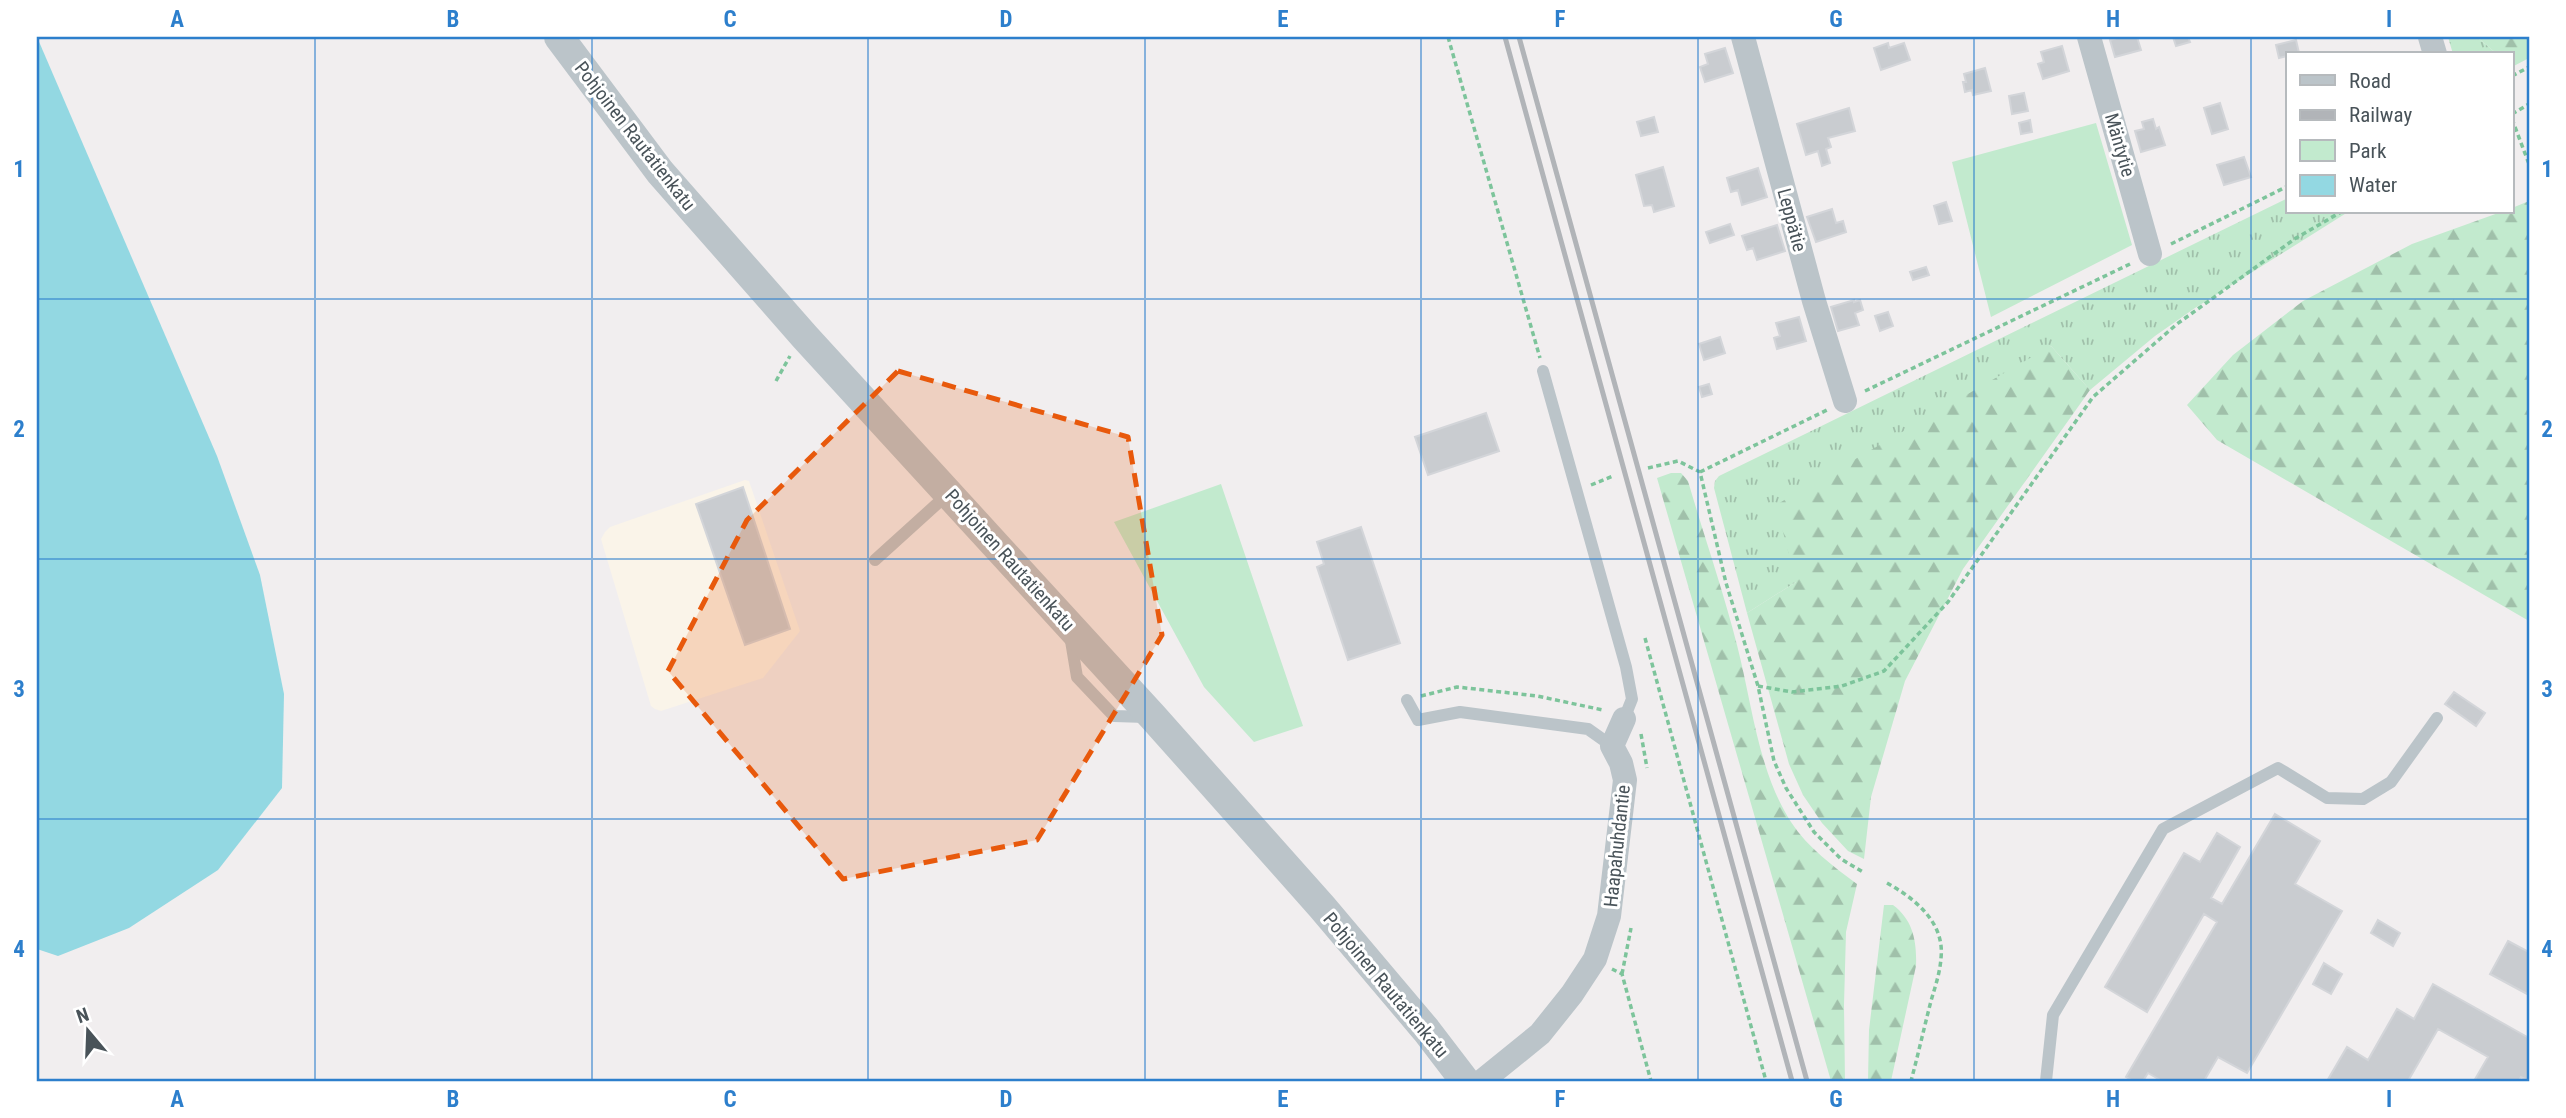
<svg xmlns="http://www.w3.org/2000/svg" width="2566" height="1118" font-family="'Roboto Condensed',sans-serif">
  <defs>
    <pattern id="grass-tufts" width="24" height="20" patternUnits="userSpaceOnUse" patternTransform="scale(1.75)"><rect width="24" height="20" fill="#c2eace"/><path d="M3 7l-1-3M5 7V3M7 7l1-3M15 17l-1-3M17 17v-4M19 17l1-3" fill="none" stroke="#a0c0aa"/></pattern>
    <pattern id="forest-firs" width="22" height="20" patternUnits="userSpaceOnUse" patternTransform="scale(1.75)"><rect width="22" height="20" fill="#c2eace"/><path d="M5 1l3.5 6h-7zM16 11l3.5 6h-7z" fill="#a0c0aa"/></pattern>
  </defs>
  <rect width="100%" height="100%" fill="#f1eeef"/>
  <!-- commercial -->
  <path fill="#faf4e9" d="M745,480l4,1 51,150 -37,47 -102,33 -6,-2 -4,-3 -50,-167 4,-7 5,-5z"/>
  <!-- grass -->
  <path fill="url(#grass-tufts)" d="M2448,37h29l20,17h-44z
    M2288,198v14h60l-153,96 -40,28 -65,54 -39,-44 -255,236 -49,31 -33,-125 1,-7 4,-5z"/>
  <!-- forest -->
  <path fill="url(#forest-firs)" d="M2477,37h52v21l-17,9v-13h-15z
    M2529,201v420l-312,-181 -30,-35 46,-50 70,-54 109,-57 89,-32h11v-4z
    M2051,346l39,44 -127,179 -58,112 -34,116 -7,62 -16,-8 -26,-28 -19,-28 -14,-31 -42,-151 49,-31 -20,-77z
    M1671,473h10l7,8c16,55 35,109 49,164 15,58 21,126 54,177 17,26 42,44 66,62l-11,48 -2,73 1,76h-14l-174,-603z
    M1884,905h9c20,15 24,36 23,61l-25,115h-23l1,-51z"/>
  <!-- park -->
  <path fill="#c2eace" d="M2096,123l36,122 -141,72 -39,-155z
    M1221,484l82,242 -49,16 -50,-55 -90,-165z"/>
  <!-- water -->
  <path fill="#93d8e2" d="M37,37l180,419 43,119 24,119 -2,94 -64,82 -89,58 -71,28 -21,-7z"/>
  <!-- building -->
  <path fill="#c9ccd0" stroke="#d3d5d9" stroke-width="2" d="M2120,37h17l4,13 -26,7 -5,-17z
    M2173,37h15l2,5 -14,4z
    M2296,40l3,13 -20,5 -3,-13z
    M1888,43l1,5 15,-5 6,17 -29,10 -7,-22z
    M2062,46l7,25 -26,8 -5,-15 6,-2 -3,-10z
    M1725,48l8,25 -28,9 -5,-15 8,-3 -3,-10z
    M1985,68l6,23 -18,4 -1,-5 -7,2 -2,-10h3l-2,-8z
    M2024,93l4,18 -16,3 -3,-18z
    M2220,103l8,26 -16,5 -8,-26z
    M1849,108l6,23 -27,7 3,9 -5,2 4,14 -8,3 -4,-15 -12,4 -9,-31z
    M1654,117l4,15 -17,4 -4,-14z
    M2153,119l3,10 3,-2 6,18 -24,7 -6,-21 9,-2 -2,-7z
    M2030,120l2,12 -11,2 -2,-11z
    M2244,157l7,20 -27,8 -7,-20z
    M1663,167l11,39 -20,6 -2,-7 -8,1 -8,-31z
    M1758,168l9,29 -25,8 -4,-15 -7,2 -4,-14z
    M1946,202l6,19 -13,3 -5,-18z
    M1832,209l4,14 7,-2 3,11 -30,10 -9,-25z
    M1730,224l4,11 -24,8 -4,-11z
    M1777,225l8,26 -28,9 -4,-12 -6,2 -5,-14z
    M1926,267l3,8 -16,5 -3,-8z
    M1854,300v2l6,-2 3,10 -8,3 4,12 -21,6 -7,-24z
    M1888,312l5,14 -13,5 -5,-15z
    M1799,317l7,24 -29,8 -3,-11 6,-2 -4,-13z
    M1720,337l5,16 -21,7 -5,-16z
    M1709,384l3,10 -10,3 -3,-10z
    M1486,413l13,38 -71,24 -13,-38z
    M743,487l47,142 -45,16 -49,-141z
    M1361,527l39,116 -52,17 -31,-93 7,-3 -7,-22z
    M2454,692l31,21 -9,13 -31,-22z
    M2275,814l45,27 -25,43 47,27 -95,162 -29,-16 -14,24h-42l-14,-8 -5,8h-10l-7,-4 91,-155 -13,-8 -57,98 -42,-25 79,-134 16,9 17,-29 23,14 -29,51 11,6z
    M2378,920l22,13 -7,13 -22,-13z
    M2508,941l21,11v43l-39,-21z
    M2324,963l18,11 -11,20 -18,-10z
    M2433,984l96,54v43l-8,-4 -2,4h-45l14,-24 -50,-28 -30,52h-81l20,-34 21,13 29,-51 17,10z"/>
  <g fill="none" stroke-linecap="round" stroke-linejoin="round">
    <!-- path -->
    <path stroke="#7dc49b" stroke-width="3.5" stroke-dasharray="5 3.5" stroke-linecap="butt" d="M1448,37l92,321
      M2512,76l17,-9
      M2512,114l17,-10
      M2512,119l17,45
      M2171,244l117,-58
      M776,381l14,-25
      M1865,391l265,-127
      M1648,468l30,-7 22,11 26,111 32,103 16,75 12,27 28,44 27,27 22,13
      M1700,472l127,-62
      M1591,485l22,-9
      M1645,638l121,443
      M1758,686l34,6 50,-6 42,-15 64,-69 145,-205 84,-73 119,-86 45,-26
      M1421,696l36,-9 80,9 66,14
      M1641,734l6,34
      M1887,883c27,15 58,39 54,75 -1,15 -6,29 -10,43 -7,27 -13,54 -20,80
      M1612,969l10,5 29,107
      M1622,974l9,-46"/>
    <!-- service -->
    <path stroke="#bbc4c9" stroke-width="12" d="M1543,371l83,296 6,32 -8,20
      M875,560l74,-67
      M1070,635l7,42 37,39 32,1
      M1407,700l11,20 42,-8 128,17 24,17
      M2046,1081l7,-66 110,-186 115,-61 49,30 36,1 28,-17 46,-64"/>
    <!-- minor -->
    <path stroke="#bbc4c9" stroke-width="24" d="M1743,37l71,264 31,100
      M2089,37l61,217
      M2430,37l5,17
      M1482,1081l58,-47 32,-40 23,-35 14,-43 16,-136 -4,-17 -9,-17 12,-27"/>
    <!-- tertiary -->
    <path stroke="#bbc4c9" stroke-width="30" d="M559,37l101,135 145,165 348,380 169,190 104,123 39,51"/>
    <!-- rail -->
    <path stroke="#b1b4b8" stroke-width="5" d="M1505,37l287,1044
      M1519,37l288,1044"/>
  </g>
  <!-- marked area -->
  <path fill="#e8590c" fill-opacity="0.2" stroke="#e8590c" stroke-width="5" stroke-dasharray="14 9" stroke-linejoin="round" d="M898,371l230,66 34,198 -125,205 -194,39 -175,-208 79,-151z"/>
  <!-- grid -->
  <path fill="none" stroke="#2d7fcc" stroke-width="2" stroke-opacity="0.55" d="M315,37v1044M592,37v1044M868,37v1044M1145,37v1044M1421,37v1044M1698,37v1044M1974,37v1044M2251,37v1044M37,299h2492M37,559h2492M37,819h2492"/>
  <g text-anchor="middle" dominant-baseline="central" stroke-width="6" stroke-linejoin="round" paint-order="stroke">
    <!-- street labels -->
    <g font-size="19" fill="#495359" stroke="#fff">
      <text transform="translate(635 136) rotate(52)">Pohjoinen Rautatienkatu</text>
      <text transform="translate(2120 145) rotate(74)">Mäntytie</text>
      <text transform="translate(1792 220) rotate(75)">Leppätie</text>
      <text transform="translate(1010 560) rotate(48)">Pohjoinen Rautatienkatu</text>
      <text transform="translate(1617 846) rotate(-84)">Haapahuhdantie</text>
      <text transform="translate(1386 985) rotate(50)">Pohjoinen Rautatienkatu</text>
    </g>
  </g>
  <!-- border -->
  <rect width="2566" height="1118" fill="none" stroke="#ffffff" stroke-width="77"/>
  <!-- legend -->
  <rect x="2286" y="52" width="228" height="161" fill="#ffffff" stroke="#b6babd" stroke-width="2"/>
  <rect x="2300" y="75" width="35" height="10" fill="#bbc4c9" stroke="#b6babd" stroke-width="2"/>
  <text x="2349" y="88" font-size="21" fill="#495359">Road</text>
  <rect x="2300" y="110" width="35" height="10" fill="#b1b4b8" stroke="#b6babd" stroke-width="2"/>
  <text x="2349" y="122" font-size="21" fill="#495359">Railway</text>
  <rect x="2300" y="140" width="35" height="21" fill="#c2eace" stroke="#b6babd" stroke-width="2"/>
  <text x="2349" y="158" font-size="21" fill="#495359">Park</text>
  <rect x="2300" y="175" width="35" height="21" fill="#93d8e2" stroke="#b6babd" stroke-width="2"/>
  <text x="2349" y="192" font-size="21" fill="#495359">Water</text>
  <!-- north arrow -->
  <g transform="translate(88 1031) rotate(341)" stroke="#ffffff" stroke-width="5" paint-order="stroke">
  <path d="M0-5L12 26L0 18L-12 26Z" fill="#495359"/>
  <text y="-10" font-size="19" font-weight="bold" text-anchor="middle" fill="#495359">N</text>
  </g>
  <rect x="38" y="38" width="2490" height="1042" fill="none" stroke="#2d7fcc" stroke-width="2.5"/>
  <g font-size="23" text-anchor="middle" font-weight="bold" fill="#2d7fcc">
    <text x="177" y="27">A</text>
    <text x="453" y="27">B</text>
    <text x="730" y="27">C</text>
    <text x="1006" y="27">D</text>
    <text x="1283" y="27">E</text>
    <text x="1560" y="27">F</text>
    <text x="1836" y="27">G</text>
    <text x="2113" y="27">H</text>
    <text x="2389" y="27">I</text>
    <text x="19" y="177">1</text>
    <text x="2547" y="177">1</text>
    <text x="19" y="437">2</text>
    <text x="2547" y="437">2</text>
    <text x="19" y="697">3</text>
    <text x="2547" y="697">3</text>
    <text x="19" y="957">4</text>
    <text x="2547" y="957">4</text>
    <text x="177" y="1107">A</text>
    <text x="453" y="1107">B</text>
    <text x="730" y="1107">C</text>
    <text x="1006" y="1107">D</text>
    <text x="1283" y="1107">E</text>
    <text x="1560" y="1107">F</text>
    <text x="1836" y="1107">G</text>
    <text x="2113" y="1107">H</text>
    <text x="2389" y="1107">I</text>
  </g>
</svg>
